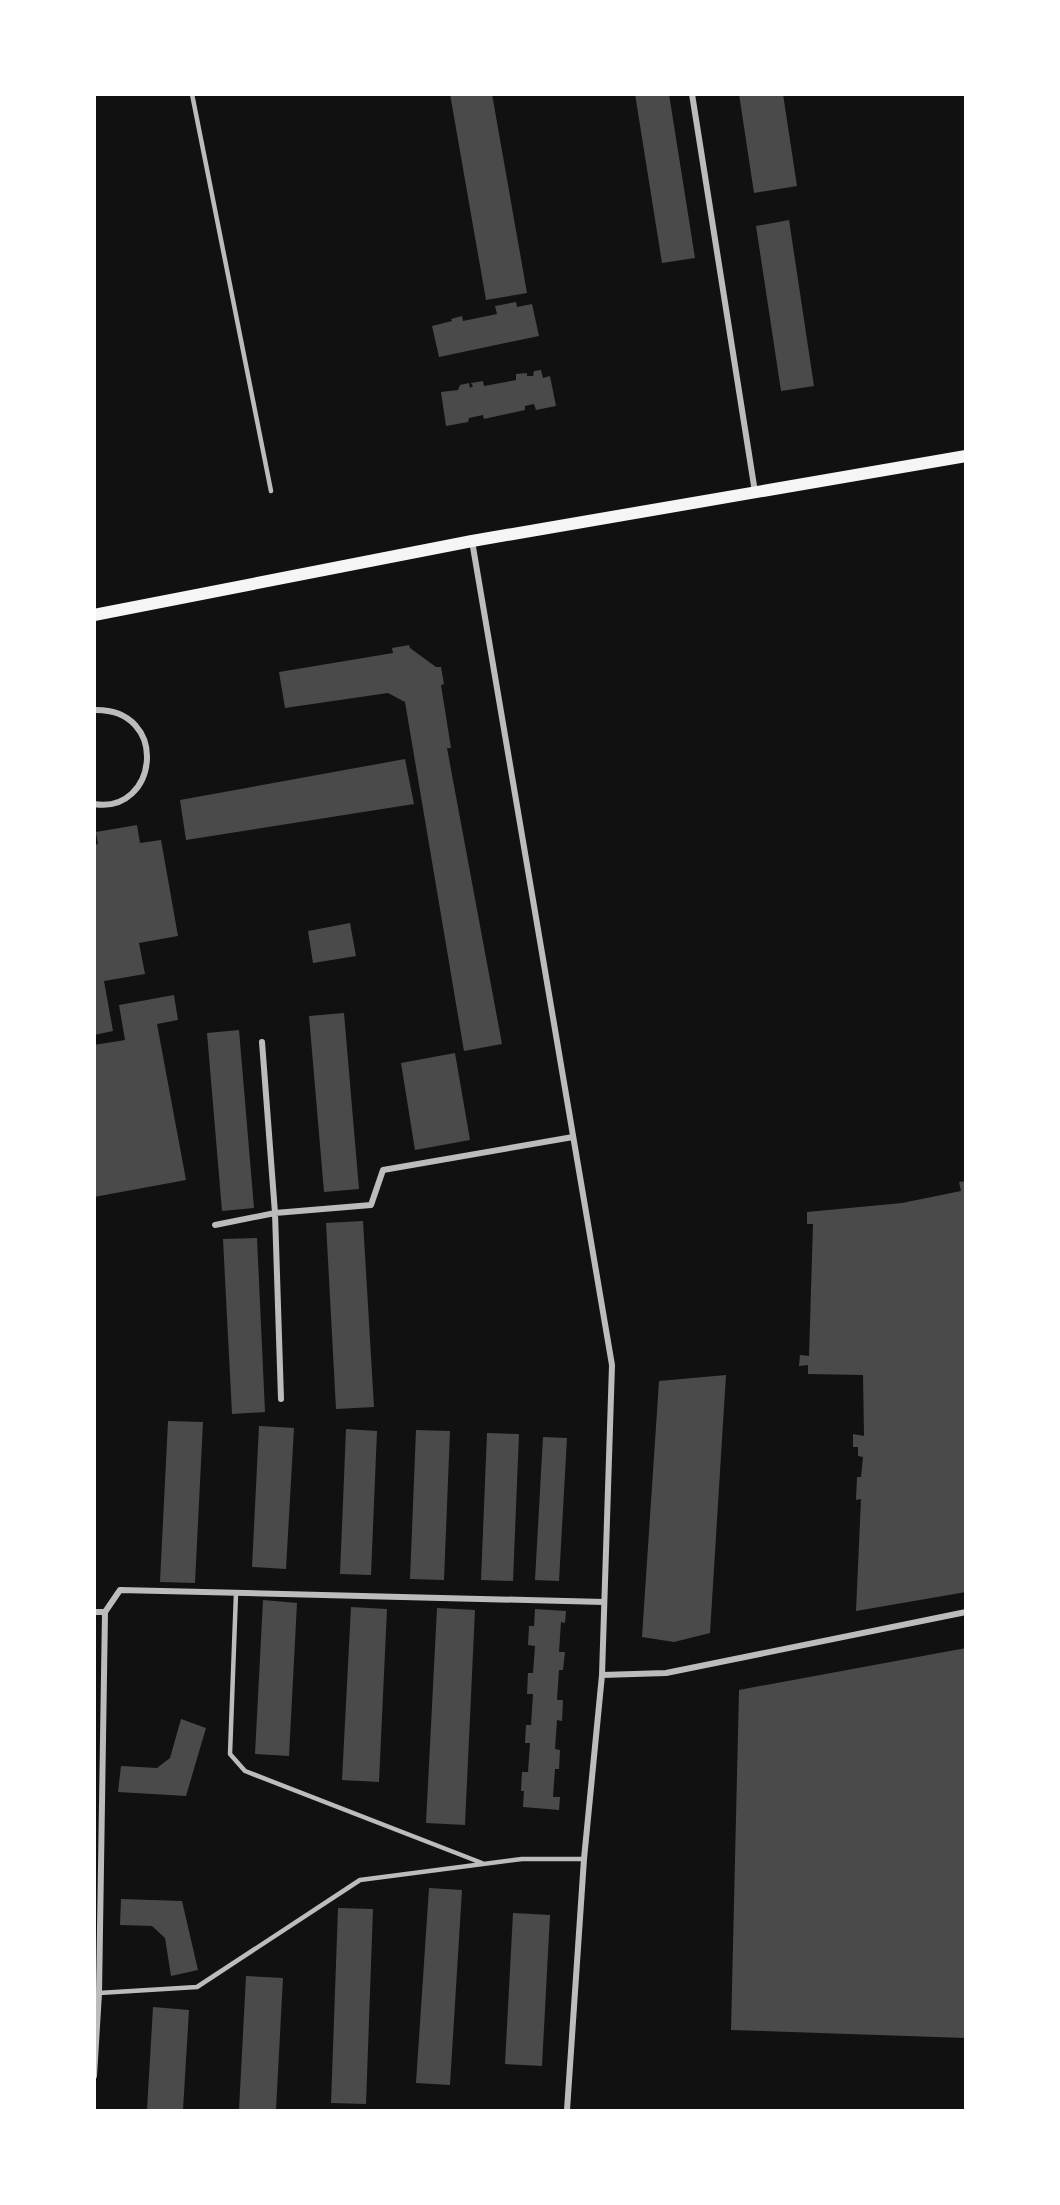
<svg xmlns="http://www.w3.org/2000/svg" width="1060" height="2205" font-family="'Fira Sans Condensed',sans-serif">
  <rect width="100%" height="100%" fill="#111"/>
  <!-- building -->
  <path fill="#4a4a4a" d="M450,94h42l35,199 -41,7z
    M635,94h34l26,164 -33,5z
    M739,94h44l14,92 -43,7z
    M789,220l25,166 -33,5 -25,-165z
    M516,302l1,5 15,-3 7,32 -100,21 -7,-31 20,-5 -1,-2 11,-3 1,5 34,-7 -2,-8z
    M541,370l2,8 7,-2 6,30 -20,4 -2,-6 -9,2v4l-41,9 -1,-4 -14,3 -1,4 -22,4 -5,-34 17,-2 2,-5 9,-2 1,5 3,-2 -2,-3 12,-2 1,5 32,-6v-6l11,-1v3h6l1,-5z
    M409,645l1,3 26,19h5l3,17 -3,1 10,63h-4l55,296 -38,7 -59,-349 -17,-9 -103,15 -6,-36 114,-19 -1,-5z
    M405,759l9,45 -228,36 -6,-40z
    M137,825l3,18 21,-3 17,96 -39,7 6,31 -41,7 9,50 -19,4v-190l4,-1 -2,-12z
    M350,923l6,33 -43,7 -5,-32z
    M174,995l4,25 -21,4 29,156 -92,17v-152l31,-5 -6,-35z
    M344,1013l15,176 -35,3 -15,-176z
    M239,1030l15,178 -32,3 -15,-178z
    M455,1053l15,87 -55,10 -14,-87z
    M966,1181v411l-110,19 5,-112 -5,1 1,-23h4l2,-20 -5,-1v-9h-5v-13l11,2 -1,-61 -55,-1v-9l-9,1 1,-11 9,1 4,-132h-6v-12l95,-9 59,-12 -2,-9z
    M363,1221l11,186 -38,2 -10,-186z
    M257,1238l8,174 -33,2 -9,-175z
    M726,1375l-16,258 -36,9 -32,-5 17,-256z
    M168,1421l35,1 -8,161 -35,-1z
    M259,1426l35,2 -8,141 -34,-2z
    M346,1429l31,2 -6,144 -31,-1z
    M416,1430l34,1 -6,149 -34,-1z
    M487,1433l32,1 -6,147 -32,-1z
    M543,1437l24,1 -8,143 -24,-1z
    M263,1600l34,3 -8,153 -34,-2z
    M351,1607l36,2 -8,173 -37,-2z
    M437,1608l38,2 -10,215 -39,-2z
    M535,1609l31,2 -1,12 -4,-1 -2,30h6l-2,18h-4l-2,30h6l-1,21 -5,-1 -2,29 5,1 -1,19h-4l-2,28h7l-1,13 -36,-3 1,-16h-3l1,-19h6l2,-29h-5l1,-18h5l2,-31h-6l1,-21h5l2,-27 -7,-1 1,-19h5z
    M966,1648v390l-235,-8 8,-340z
    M181,1719l25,9 -20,68 -68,-4 3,-26 36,2 13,-10z
    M429,1888l33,2 -12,195 -34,-2z
    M121,1899l61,2 16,69 -27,6 -6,-38 -13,-12 -32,-1z
    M338,1908l35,1 -7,195 -35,-1z
    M513,1913l37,2 -8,151 -37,-2z
    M246,1976l37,2 -7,132h-37z
    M153,2007l36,3 -6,100h-36z"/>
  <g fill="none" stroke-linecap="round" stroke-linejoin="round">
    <!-- service -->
    <path stroke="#bcbcbc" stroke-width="4.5" d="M192,94l79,397
      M236,1593l-6,161 15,17 237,92
      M99,1993l98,-6 163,-107 162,-21h62"/>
    <!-- minor -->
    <path stroke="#bcbcbc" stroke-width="6" d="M692,94l63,398
      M472,541l140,824 -10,310 -18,184 -17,251
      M94,710c77,-2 64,105 0,94
      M262,1042l13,171 6,186
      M215,1225l60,-12 96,-8 12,-35 190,-33
      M94,1612h11l15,-22 484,12
      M602,1675l64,-2 300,-61
      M94,2076l5,-83 6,-381"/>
    <!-- secondary -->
    <path stroke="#f5f5f5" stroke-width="12" d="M94,615l378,-74 494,-85"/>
  </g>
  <!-- border -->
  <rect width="1060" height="2205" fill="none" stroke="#ffffff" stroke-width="192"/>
</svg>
